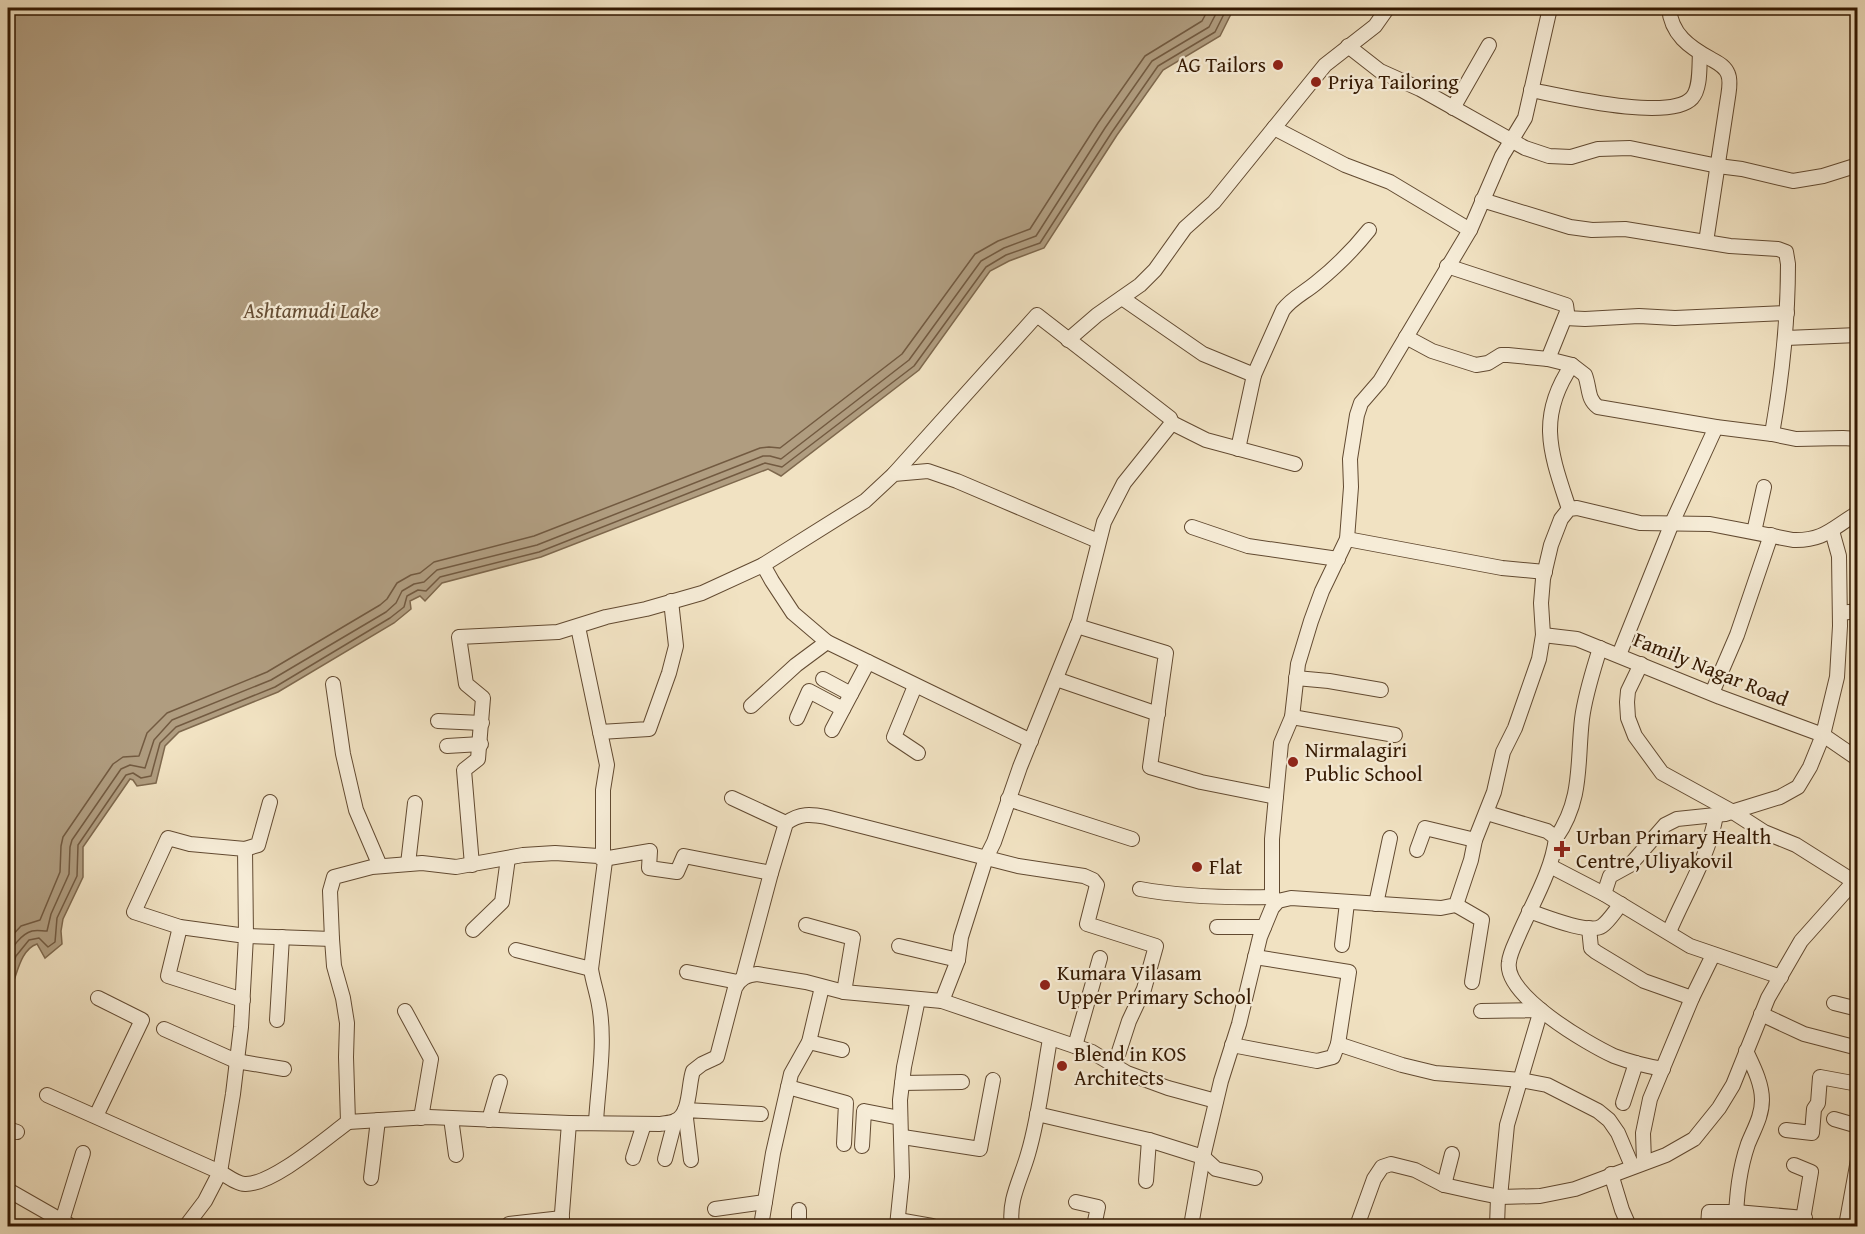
<svg xmlns="http://www.w3.org/2000/svg" width="1865" height="1234" font-family="'Gentium Book Plus',serif">
	<style>
		.water { fill: #b09d80; stroke: #7e684d; stroke-width: 1.5 }
		.lines { fill: none; stroke-linecap: round; stroke-linejoin: round }
		.shore { stroke: #725a40; stroke-width: 1.5 }
		.minor-casing { stroke: #624a31; stroke-width: 16 }
		.minor { stroke: #f6ecd7; stroke-width: 14 }
		.poi-dot { fill: #8f2418; stroke: #f6ecd7; stroke-width: 2 }
		.labels { text-anchor: middle; stroke-width: 4.5; stroke-linejoin: round; paint-order: stroke }
		.poi-label { font-size: 21px; fill: #331801; stroke: #f6ecd7; text-anchor: start }
		.street-label { font-size: 21px; fill: #331801; stroke: #f6ecd7 }
		.water-label { font-size: 22px; font-style: italic; fill: #654d34; stroke: #f6ecd7 }
	</style>
	<rect width="100%" height="100%" fill="#f1e2c2"/>
	<filter id="stains"><feTurbulence type="fractalNoise" baseFrequency=".00333" numOctaves="4"/><feColorMatrix values="0 0 0 0 .2 0 0 0 0 .09 0 0 0 0 .02 0 0 0 .5 -.17"/></filter>
	<radialGradient id="worn" r=".72"><stop offset=".6" stop-color="#630" stop-opacity="0"/><stop offset="1" stop-color="#630" stop-opacity=".3"/></radialGradient>
	<!-- water -->
	<path class="water" d="M8 8H1234L1220 36 1163 70 1117 135 1044 248 1009 261 990 271 919 370 781 476 768 469 541 557 442 583 425 601 420 596 410 601 411 609 394 623 278 692 179 732 165 746 156 783 137 786 133 780 130 779 83 847V877L63 919 61 931 62 944 45 958 37 944C22 949 18 970 13 983L8 984Z"/>
	<g class="lines">
		<!-- shore -->
		<g class="shore">
			<polyline points="8,940 21,926 40,920 60,872 61,846 63,837 113,764 123,757 139,756 147,733 167,713 267,672 380,605 387,599 397,583 411,575 420,573 434,562 534,536 760,448 769,447 780,448 902,354 975,254 998,241 1030,229 1098,123 1145,56 1202,21 1209,8"/>
			<path d="M8 958C11 948 21 934 32 931 37 930 42 931 47 931L51 914 69 874 70 847 72 840 121 769 130 765 145 768 154 740 172 720 271 680 386 612 396 603 402 591 414 584 424 582 437 570 537 545 763 456H770L781 459 909 360 981 261 1004 248 1036 236 1105 128 1152 61 1209 27 1219 8"/>
			<polyline points="8,978 16,956 29,940 39,938 48,947 55,942 57,918 77,876 78,845 126,775 133,773 141,778 151,776 160,743 176,727 275,687 390,618 404,607 407,596 418,590 426,591 440,577 539,552 765,463 782,467 914,366 986,267 1006,255 1040,243 1112,132 1158,66 1215,32 1227,8"/>
		</g>
		<!-- minor casing -->
		<g class="minor-casing">
			<g id="minor">
				<path d="M1669 8C1671 34 1689 47 1711 59 1718 63 1725 66 1728 74 1731 81 1729 90 1728 97L1706 242"/>
				<polyline points="1348,46 1380,71 1420,89 1525,148 1549,156 1571,157 1598,149 1630,148 1718,166 1742,169 1793,181 1823,176 1858,165"/>
				<path d="M1531 90C1562 96 1670 122 1692 98 1701 88 1699 66 1700 53"/>
				<polyline points="1453,108 1489,45"/>
				<polyline points="1274,128 1345,165 1390,182 1470,230"/>
				<path d="M1482 200 1570 227 1592 230 1625 229 1730 246 1778 249 1786 252 1788 264C1788 322 1782 377 1772 434"/>
				<polyline points="1447,266 1566,305 1567,312 1548,359"/>
				<polyline points="1122,298 1203,354 1254,375"/>
				<polyline points="1565,318 1585,319 1639,316 1675,318 1787,313"/>
				<path d="M1406 337 1432 351 1476 365 1488 363 1501 355H1508L1548 359 1572 365 1585 375C1590 388 1587 399 1598 407L1716 427 1772 434 1796 439 1843 438 1858 439"/>
				<polyline points="1786,338 1858,335"/>
				<polyline points="1068,340 1097,315 1140,285 1155,270 1185,228 1214,202 1325,65 1375,26 1387,9"/>
				<polyline points="1172,423 1206,440 1295,464"/>
				<path d="M1238 449 1254 375 1283 310C1292 298 1304 293 1316 283 1336 267 1353 250 1369 230"/>
				<polyline points="894,474 1037,315 1170,418 1172,423 1124,483 1104,522 1079,621 1020,767 994,842 986,858 961,937 958,960 942,1001"/>
				<path d="M1569 509C1551 454 1536 418 1572 365"/>
				<polyline points="1192,527 1248,546 1338,559"/>
				<polyline points="1754,532 1764,487"/>
				<polyline points="1347,539 1502,568 1545,572"/>
				<polyline points="763,565 772,581 793,613 827,642 1031,741"/>
				<polyline points="1840,613 1858,611"/>
				<polyline points="1077,626 1166,653 1150,767 1201,782 1276,797"/>
				<polyline points="578,627 607,765 603,790 603,859 650,851 649,868 677,872 684,856 771,873"/>
				<polyline points="1543,635 1577,639 1720,697 1823,735 1858,759"/>
				<polyline points="1619,655 1672,523 1716,427"/>
				<polyline points="1641,664 1628,691 1627,702 1628,718 1635,736 1662,773 1733,812 1764,832 1796,845 1853,881"/>
				<polyline points="1296,678 1329,681 1381,690"/>
				<polyline points="823,679 851,694"/>
				<polyline points="1056,679 1158,714"/>
				<polyline points="333,684 343,754 356,810 380,866"/>
				<polyline points="915,686 894,737 918,753"/>
				<polyline points="1712,693 1737,635 1771,535"/>
				<polyline points="751,706 796,665 827,642"/>
				<polyline points="1292,717 1395,735"/>
				<polyline points="797,718 809,691 843,709"/>
				<polyline points="438,721 482,723"/>
				<polyline points="832,730 868,662"/>
				<polyline points="600,732 649,729 669,673 676,646 671,601"/>
				<polyline points="447,746 481,744"/>
				<polyline points="732,798 786,823"/>
				<polyline points="1008,799 1132,839"/>
				<path d="M1487 813 1547 831 1556 838C1552 871 1533 902 1520 932 1516 942 1510 952 1509 962 1503 995 1588 1044 1614 1056 1630 1062 1646 1066 1663 1069"/>
				<path d="M1556 838C1583 799 1577 763 1582 719 1585 695 1593 671 1600 648"/>
				<polyline points="245,849 258,845 270,802"/>
				<polyline points="1417,850 1425,828 1475,840"/>
				<polyline points="408,864 415,803"/>
				<polyline points="472,865 464,770 478,759 483,698 466,684 459,637 558,632 606,617 646,609 702,593 763,565 865,501 894,474 928,471 957,481 1098,541"/>
				<polyline points="1550,866 1604,894 1690,946 1781,977"/>
				<path d="M1140 889C1184 897 1227 898 1272 897"/>
				<polyline points="1604,894 1610,876 1630,865 1665,825 1677,819 1725,814 1780,797 1798,787 1810,767 1823,735 1837,677 1840,626 1839,556 1832,531"/>
				<polyline points="1278,901 1272,897 1272,839 1281,743 1292,717 1298,664 1311,621 1322,591 1347,539 1351,487 1350,459 1357,415 1361,403 1380,381 1470,230 1502,156 1525,118 1550,8"/>
				<polyline points="1376,904 1390,838"/>
				<polyline points="1456,905 1482,920 1472,982"/>
				<path d="M1529 911C1544 916 1589 935 1602 926 1609 921 1615 911 1621 904"/>
				<polyline points="806,925 853,938 844,992"/>
				<polyline points="180,927 168,976 243,1000"/>
				<polyline points="1217,927 1264,927"/>
				<polyline points="1589,928 1591,948 1596,952 1644,981 1692,998"/>
				<polyline points="473,930 502,902 508,858"/>
				<path d="M1669 932C1685 894 1709 856 1716 815"/>
				<polyline points="1342,945 1347,903"/>
				<polyline points="899,946 958,960"/>
				<polyline points="516,950 591,969"/>
				<polyline points="1255,957 1349,972 1338,1044"/>
				<polyline points="687,972 738,982"/>
				<path d="M743 978 771 873 786 823C800 813 811 814 826 817L1018 866 1084 876 1093 880 1097 885 1087 924 1156 946 1144 989 1129 1021 1114 1067"/>
				<polyline points="1834,1003 1858,1009"/>
				<polyline points="405,1011 431,1059 421,1118"/>
				<polyline points="1481,1011 1541,1010 1507,1125 1500,1197"/>
				<polyline points="1761,1014 1804,1034 1858,1048"/>
				<polyline points="277,1020 282,937"/>
				<polyline points="164,1029 236,1061 284,1069"/>
				<polyline points="809,1042 842,1050"/>
				<polyline points="1232,1045 1317,1061 1333,1057 1338,1044 1402,1065 1435,1073 1521,1080 1547,1085 1598,1111 1609,1120 1618,1133 1632,1166"/>
				<polyline points="1075,1046 1100,958"/>
				<polyline points="902,1083 962,1082"/>
				<polyline points="788,1087 846,1103 844,1144"/>
				<path d="M47 1095 220 1172C227 1176 237 1184 245 1184 272 1185 325 1139 348 1122L346 1057 347 1023 343 998 334 966 332 939 330 891 334 877 372 867 422 863 456 867 523 855 555 853 598 856 605 861 591 969C593 982 597 993 599 1005 606 1043 598 1085 596 1122"/>
				<polyline points="1623,1103 1636,1063"/>
				<polyline points="1037,1114 1149,1140 1203,1157 1216,1169 1255,1178"/>
				<polyline points="96,1116 142,1020 98,998"/>
				<polyline points="451,1118 456,1155"/>
				<polyline points="1834,1119 1858,1126"/>
				<polyline points="489,1120 500,1082"/>
				<polyline points="348,1122 429,1117 569,1123"/>
				<polyline points="8,1129 17,1132"/>
				<polyline points="1786,1130 1812,1133 1814,1109 1818,1103 1820,1077 1858,1084"/>
				<polyline points="903,1137 980,1149 993,1080"/>
				<polyline points="862,1146 864,1111 900,1118"/>
				<polyline points="633,1158 644,1124"/>
				<polyline points="665,1159 675,1121"/>
				<polyline points="691,1160 685,1110 761,1114"/>
				<polyline points="1644,1162 1643,1133 1650,1099 1692,998 1713,955"/>
				<polyline points="1794,1165 1811,1172 1802,1225"/>
				<polyline points="1611,1174 1622,1210 1629,1226"/>
				<polyline points="371,1178 378,1120"/>
				<polyline points="1146,1181 1149,1140"/>
				<polyline points="1444,1185 1452,1154"/>
				<polyline points="8,1190 71,1226"/>
				<polyline points="1076,1202 1098,1207 1094,1226"/>
				<polyline points="715,1209 765,1202"/>
				<polyline points="799,1210 799,1226"/>
				<polyline points="898,1220 932,1226"/>
				<polyline points="62,1221 83,1153"/>
				<polyline points="509,1224 562,1218"/>
				<polyline points="186,1226 205,1201 220,1172 233,1094 241,1027 246,936 245,849 190,844 168,838 134,912 180,927 246,936 332,939"/>
				<path d="M561 1226 569 1123 660 1124C665 1123 671 1123 675 1121 691 1114 688 1085 693 1071L702 1064 717 1057 735 988C740 978 747 975 757 974L806 982 844 992 942 1001 1092 1052 1127 1073 1168 1088 1216 1101"/>
				<polyline points="761,1226 773,1153 791,1074 809,1042 822,987"/>
				<polyline points="897,1226 902,1177 900,1100 904,1067 918,999"/>
				<path d="M1012 1226C1008 1200 1021 1179 1028 1154 1039 1117 1043 1078 1050 1039"/>
				<path d="M1191 1226 1203 1157 1221 1081 1239 1024 1260 937 1272 908 1278 901 1291 898 1441 908 1456 905 1471 860 1475 840 1494 792 1503 752 1515 728 1539 659 1543 635 1541 603 1543 579 1551 545 1561 519 1569 509 1577 508 1640 523 1710 524 1793 540C1825 541 1833 527 1858 513"/>
				<polyline points="1357,1226 1374,1179 1382,1167 1391,1164 1415,1170 1444,1185 1480,1193 1500,1197 1540,1196 1575,1189 1666,1155 1694,1139 1719,1108 1733,1085 1768,998 1801,941 1858,877"/>
				<polyline points="1497,1226 1498,1197"/>
				<polyline points="1708,1226 1709,1212 1736,1212 1805,1218"/>
				<path d="M1736 1226C1736 1199 1739 1170 1748 1144 1754 1129 1762 1116 1762 1100 1762 1083 1753 1066 1746 1051"/>
				<polyline points="1846,1226 1858,1160"/>
			</g>
		</g>
		<!-- minor -->
		<use href="#minor" class="minor"/>
	</g>
	<!-- markers -->
	<g class="poi-dot">
		<circle cx="1278" cy="65" r="6"/>
		<circle cx="1316" cy="82" r="6"/>
		<circle cx="1293" cy="762" r="6"/>
		<path d="M1559 840h6v6h6v6h-6v6h-6v-6h-6v-6h6z"/>
		<circle cx="1197" cy="867" r="6"/>
		<circle cx="1045" cy="985" r="6"/>
		<circle cx="1062" cy="1066" r="6"/>
	</g>
	<g class="labels">
		<!-- poi labels -->
		<g class="poi-label">
			<text x="1266" y="72" text-anchor="end">AG Tailors</text>
			<text x="1328" y="89">Priya Tailoring</text>
			<text x="1305" y="757">Nirmalagiri<tspan x="1305" dy="24">Public School</tspan></text>
			<text x="1576" y="844">Urban Primary Health<tspan x="1576" dy="24">Centre, Uliyakovil</tspan></text>
			<text x="1209" y="874">Flat</text>
			<text x="1057" y="980">Kumara Vilasam<tspan x="1057" dy="24">Upper Primary School</tspan></text>
			<text x="1074" y="1061">Blend in KOS<tspan x="1074" dy="24">Architects</tspan></text>
		</g>
		<!-- street labels -->
		<g class="street-label">
			<text transform="translate(1711 669) rotate(22)" y="7">Family Nagar Road</text>
		</g>
		<!-- water labels -->
		<g class="water-label">
			<text x="311" y="318">Ashtamudi Lake</text>
		</g>
	</g>
	<!-- margin -->
	<rect width="1865" height="1234" fill="none" stroke="#f1e2c2" stroke-width="30"/>
	<rect x="9" y="9" width="1847" height="1216" fill="none" stroke="#331801" stroke-width="3"/>
	<rect x="15" y="15" width="1835" height="1204" fill="none" stroke="#331801" stroke-width="1.5"/>
	<rect width="100%" height="100%" filter="url(#stains)"/>
	<rect width="100%" height="100%" fill="url(#worn)"/>
</svg>
